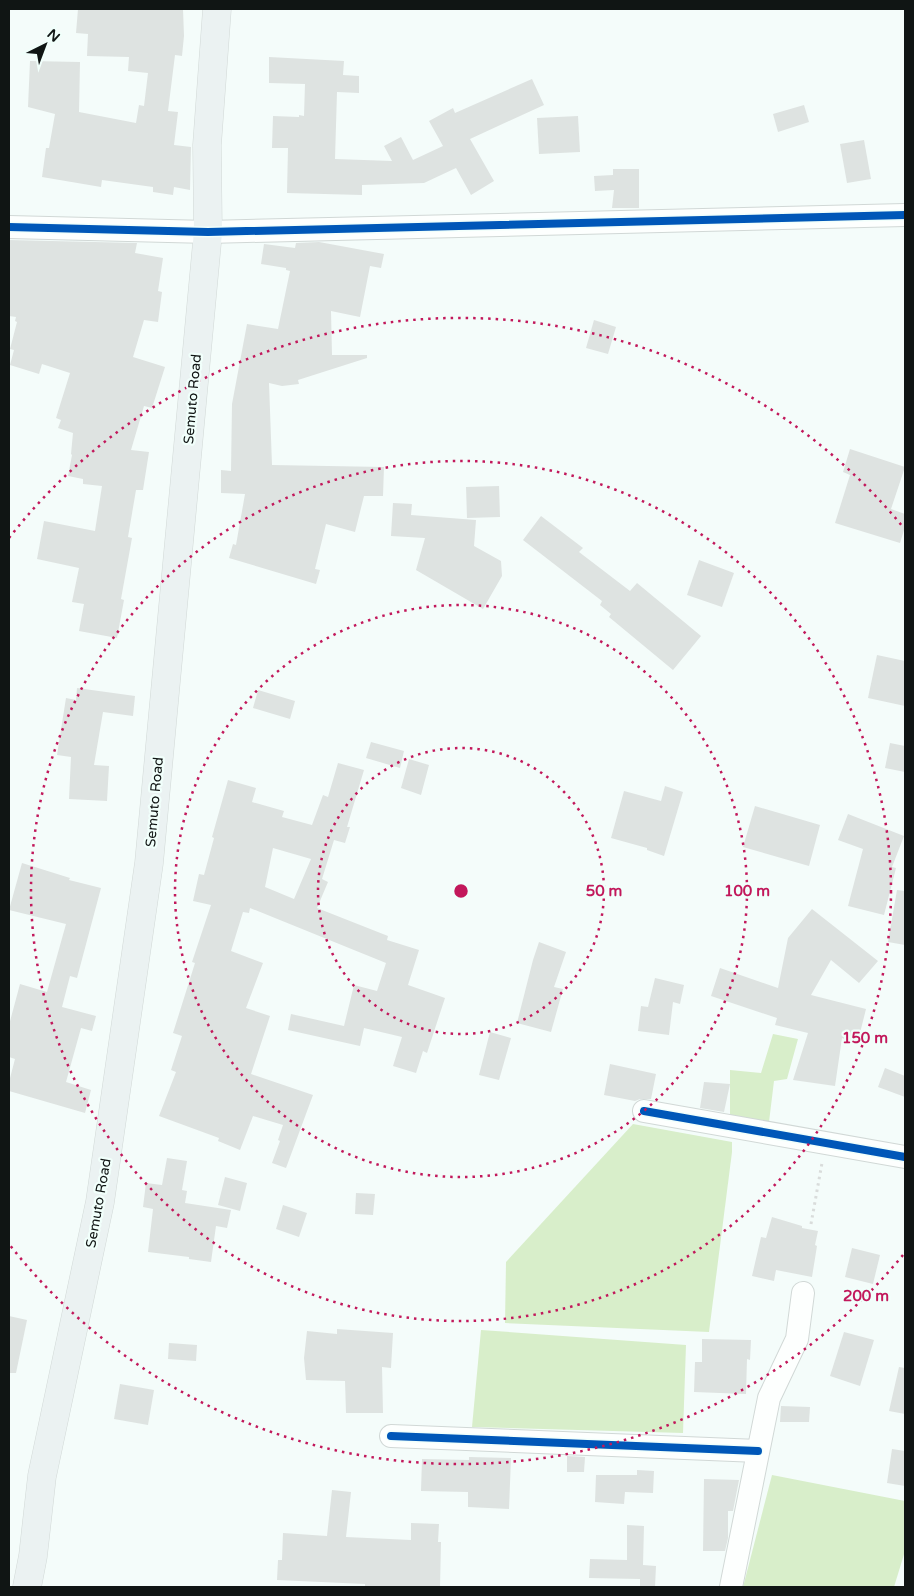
<svg xmlns="http://www.w3.org/2000/svg" width="914" height="1596" font-family="'Varela Round',sans-serif">
	<style>
		.green { fill: #d8eeca }
		.building { fill: #dee3e1; fill-rule: evenodd }
		.lines { fill: none; stroke-linecap: round; stroke-linejoin: round }
		.minor-casing { stroke: #d1d8d6; stroke-width: 24 }
		.secondary-casing { stroke: #d1d8d6; stroke-width: 29 }
		.path { stroke: #d9dcdb; stroke-width: 3; stroke-dasharray: 2.5 4; stroke-linecap: butt }
		.minor { stroke: #fdfffe; stroke-width: 22 }
		.secondary { stroke: #ebf2f2; stroke-width: 28 }
		.cycleway-casing { stroke: #f1fffb; stroke-width: 11 }
		.cycleway { stroke: #0057b8; stroke-width: 8 }
		.ring { fill: none; stroke: #c2185b; stroke-width: 2.5; stroke-dasharray: 2.5 5 }
		.labels { text-anchor: middle; stroke-width: 4.5; stroke-linejoin: round; paint-order: stroke }
		.street-label { font-size: 14px; fill: #101514; stroke: #f1fffb }
		.centre { fill: #c2185b; stroke: #f1fffb; stroke-width: 2.5 }
		.ring-label { font-size: 15px; text-anchor: middle; font-weight: bold; fill: #c2185b; stroke: #f1fffb; stroke-width: 4.5; stroke-linejoin: round; paint-order: stroke }
	</style>
	<rect width="100%" height="100%" fill="#f4fcfa"/>
	<!-- green -->
	<g class="green">
		<polygon points="773,1034 798,1039 787,1079 774,1081 769,1122 730,1118 730,1070 761,1073"/>
		<polygon points="633,1124 732,1142 732,1152 709,1332 505,1323 506,1262"/>
		<polygon points="481,1330 686,1345 683,1433 472,1427"/>
		<polygon points="772,1475 905,1501 905,1551 894,1587 743,1587"/>
	</g>
	<!-- building -->
	<g class="building">
		<polygon points="78,9 183,9 184,36 182,56 175,55 168,111 178,112 174,145 191,147 190,190 174,187 173,195 153,192 153,187 102,180 101,187 42,177 46,148 49,148 55,114 28,107 30,61 80,62 79,112 136,123 139,105 144,106 148,73 128,71 129,57 87,56 88,34 76,33"/>
		<polygon points="269,57 344,61 343,75 359,76 359,93 337,92 335,159 392,161 384,146 401,137 413,160 443,146 429,121 453,108 455,113 532,79 544,105 470,139 494,181 471,195 456,168 424,183 362,185 362,195 287,193 288,148 272,148 273,116 299,117 299,115 304,116 305,84 269,83"/>
		<polygon points="804,105 809,122 778,132 773,114"/>
		<polygon points="578,116 580,152 539,154 537,118"/>
		<polygon points="864,140 871,179 847,183 840,144"/>
		<polygon points="613,169 639,169 639,208 612,208 614,190 595,191 594,176 613,175"/>
		<polygon points="9,240 137,243 135,253 163,258 158,291 162,292 158,322 144,320 133,357 165,367 152,408 144,406 131,450 149,452 143,490 136,490 128,537 132,538 121,599 124,600 117,638 79,631 84,604 72,602 79,568 37,559 44,521 95,531 102,486 83,484 83,479 68,476 72,455 71,454 73,433 58,428 61,420 56,418 70,373 42,364 39,374 10,365 14,350 10,349 17,322 15,321 16,317 9,316"/>
		<polygon points="319,242 384,254 381,268 370,266 360,317 331,311 332,355 367,355 367,358 298,380 299,384 282,386 269,383 272,465 384,467 383,496 364,496 355,532 326,524 315,569 320,570 316,584 229,558 233,544 236,545 245,494 221,493 221,470 231,471 232,404 247,324 278,329 290,271 286,270 286,268 261,264 264,244 295,248 296,243"/>
		<polygon points="594,320 616,327 608,354 586,348"/>
		<polygon points="850,449 905,467 891,509 905,514 905,527 900,543 835,523 850,475 843,472"/>
		<polygon points="499,486 500,517 467,518 466,487"/>
		<polygon points="393,503 412,504 411,515 476,520 474,546 501,561 502,576 483,609 416,570 425,538 391,536"/>
		<polygon points="541,516 583,548 579,552 630,591 637,583 701,636 673,670 609,617 611,614 600,605 602,601 523,540"/>
		<polygon points="699,560 734,573 722,607 687,595"/>
		<polygon points="877,655 905,661 905,706 868,698"/>
		<polygon points="77,688 135,696 133,716 103,712 94,765 109,766 107,801 69,799 71,757 57,755 66,698 76,700"/>
		<polygon points="258,690 295,701 290,719 253,708"/>
		<polygon points="371,742 404,751 400,768 366,758"/>
		<polygon points="890,743 905,746 905,772 885,768"/>
		<polygon points="409,759 429,765 421,795 401,788"/>
		<path d="M338 763 364 770 347 827H350L345 843 334 840 322 879 328 882 317 908 388 936 387 940 419 950 408 985 445 998 427 1053 423 1051 416 1073 393 1066 402 1037 364 1028 360 1046 288 1030 291 1014 344 1026 354 985 377 991 386 963 250 908 249 913 243 912 231 951 263 963 246 1008 270 1016 251 1074 313 1095 286 1168 272 1163 280 1141 278 1140 283 1125 253 1116 240 1150 218 1141 219 1138 159 1116 176 1072 171 1070 182 1036 173 1033 195 963 192 962 211 905 193 901 199 874 204 875 214 838 212 837 228 780 256 788 252 802 284 811 282 817 312 825 323 795 328 797ZM273 848 311 859 294 899 265 887Z"/>
		<polygon points="665,786 683,792 664,856 647,850 647,848 611,838 624,791 661,801"/>
		<polygon points="755,806 820,825 809,866 743,847"/>
		<polygon points="848,814 904,836 892,867 896,868 884,915 848,906 863,849 838,840"/>
		<polygon points="22,863 70,878 69,880 101,888 77,978 70,976 62,1007 96,1016 92,1031 81,1028 66,1082 91,1090 85,1113 9,1091 9,1082 15,1059 9,1057 9,1025 20,984 47,992 66,924 9,910"/>
		<polygon points="897,890 905,891 905,945 888,942"/>
		<polygon points="812,909 878,961 859,983 831,960 811,995 866,1009 857,1045 842,1038 835,1086 793,1080 808,1033 775,1025 777,1018 711,996 720,968 778,988 788,938"/>
		<polygon points="539,942 566,952 554,987 563,989 551,1032 517,1023 533,960"/>
		<polygon points="655,978 684,985 680,1004 673,1002 669,1035 638,1031 641,1006 648,1007"/>
		<polygon points="490,1032 511,1038 499,1080 479,1075"/>
		<polygon points="610,1064 656,1074 651,1099 640,1099 635,1101 604,1095"/>
		<polygon points="885,1068 905,1076 905,1097 878,1087"/>
		<polygon points="704,1082 730,1084 724,1112 700,1108"/>
		<polygon points="167,1158 187,1161 182,1190 187,1191 185,1203 231,1210 227,1228 216,1226 211,1262 189,1259 189,1257 148,1252 153,1209 143,1207 146,1183 162,1185"/>
		<polygon points="225,1177 247,1183 240,1211 218,1205"/>
		<polygon points="356,1193 375,1194 373,1215 355,1214"/>
		<polygon points="283,1205 307,1213 299,1237 276,1229"/>
		<polygon points="772,1217 802,1226 802,1228 818,1231 815,1245 817,1246 812,1277 776,1270 774,1281 752,1276 761,1237 766,1238"/>
		<polygon points="852,1248 880,1255 873,1284 845,1277"/>
		<polygon points="9,1316 27,1320 16,1373 9,1373"/>
		<polygon points="337,1329 393,1333 391,1368 382,1367 383,1413 346,1413 345,1381 306,1380 304,1358 307,1331 337,1334"/>
		<polygon points="844,1332 874,1340 860,1386 830,1376"/>
		<polygon points="702,1339 751,1340 750,1360 747,1359 746,1394 694,1392 695,1362 702,1362"/>
		<polygon points="169,1343 197,1345 196,1361 168,1359"/>
		<polygon points="899,1367 905,1368 905,1414 889,1411"/>
		<polygon points="120,1384 154,1390 148,1425 114,1419"/>
		<polygon points="781,1406 810,1407 809,1422 780,1422"/>
		<polygon points="892,1449 905,1451 905,1486 887,1483"/>
		<polygon points="567,1456 585,1457 584,1472 567,1472"/>
		<polygon points="469,1457 511,1458 509,1509 468,1507 468,1492 421,1491 422,1459 469,1460"/>
		<polygon points="637,1470 654,1471 653,1493 625,1492 624,1504 595,1502 596,1475 637,1475"/>
		<polygon points="704,1479 739,1480 733,1511 728,1511 728,1538 725,1551 703,1551"/>
		<polygon points="332,1490 351,1492 346,1537 411,1540 411,1523 439,1524 438,1542 441,1542 440,1587 365,1587 365,1584 277,1580 278,1560 282,1560 283,1533 327,1536"/>
		<polygon points="627,1525 644,1526 643,1565 656,1566 655,1587 640,1587 640,1579 589,1578 590,1559 627,1560"/>
	</g>
	<g class="lines">
		<!-- minor casing -->
		<g class="minor-casing">
			<g id="minor">
				<polyline points="9,227 208,232 905,215"/>
				<polyline points="644,1111 905,1157"/>
				<polyline points="391,1436 758,1451"/>
				<polyline points="731,1587 769,1398 797,1339 803,1293"/>
			</g>
		</g>
		<!-- secondary casing -->
		<g class="secondary-casing">
			<polyline id="secondary" points="27,1587 33,1556 42,1476 100,1202 149,863 208,232 207,145 217,9"/>
		</g>
		<!-- path -->
		<polyline class="path" points="811,1224 822,1163"/>
		<!-- minor -->
		<use href="#minor" class="minor"/>
		<!-- secondary -->
		<use href="#secondary" class="secondary"/>
		<!-- cycleway casing -->
		<g class="cycleway-casing">
			<g id="cycleway">
				<polyline points="9,227 208,232 905,215"/>
				<polyline points="644,1111 905,1157"/>
				<polyline points="391,1436 758,1451"/>
			</g>
		</g>
		<!-- cycleway -->
		<use href="#cycleway" class="cycleway"/>
	</g>
	<!-- distance rings -->
	<g class="ring">
		<circle cx="461" cy="891" r="143"/>
		<circle cx="461" cy="891" r="286"/>
		<circle cx="461" cy="891" r="430"/>
		<path d="M903 1255A573 573 0 0 1 9 1244M9 538A573 573 0 0 1 903 527"/>
	</g>
	<g class="labels">
		<!-- street labels -->
		<g class="street-label">
			<text transform="translate(192 399) rotate(-85)" y="5">Semuto Road</text>
			<text transform="translate(154 802) rotate(-85)" y="5">Semuto Road</text>
			<text transform="translate(98 1203) rotate(-80)" y="5">Semuto Road</text>
		</g>
	</g>
	<circle cx="461" cy="891" r="8" class="centre"/>
	<g class="ring-label">
		<text x="604" y="896">50 m</text>
		<text x="747" y="896">100 m</text>
		<text x="865" y="1043">150 m</text>
		<text x="866" y="1301">200 m</text>
	</g>
	<!-- border -->
	<rect width="914" height="1596" fill="none" stroke="#101514" stroke-width="20"/>
	<!-- north arrow -->
	<g transform="translate(45 45) rotate(42)" stroke="#f1fffb" stroke-width="4" paint-order="stroke">
	<path d="M0-4L9 19L0 12L-9 19Z" fill="#101514"/>
	<text y="-8" font-size="14" font-weight="bold" text-anchor="middle" fill="#101514">N</text>
	</g>
</svg>
